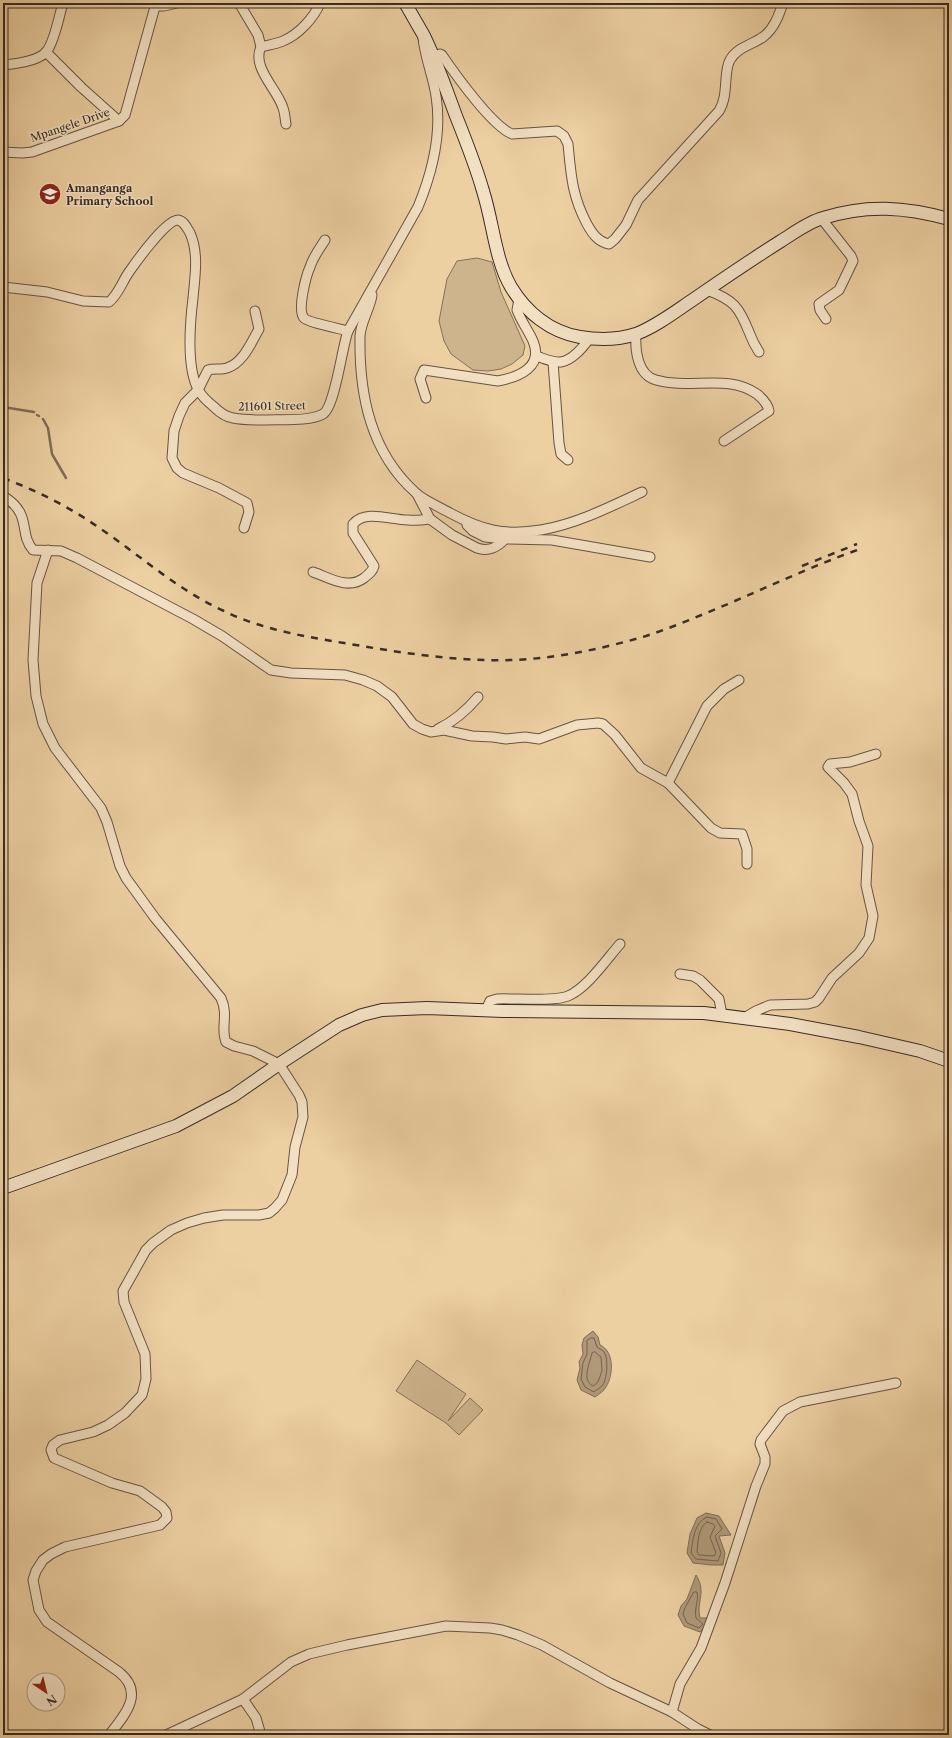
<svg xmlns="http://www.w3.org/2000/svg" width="952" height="1738" font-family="'Libre Caslon Text',serif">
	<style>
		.green { fill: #ceb48d; stroke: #847059 }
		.water { fill: #b09878; stroke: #806c57 }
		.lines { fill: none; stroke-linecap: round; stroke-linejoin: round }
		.shore { stroke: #74624e; stroke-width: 1 }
		.stream { stroke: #806c57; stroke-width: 2.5 }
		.street-casing { stroke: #665444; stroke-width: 11 }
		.secondary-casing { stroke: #392b25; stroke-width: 14 }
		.street { stroke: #f3e0c3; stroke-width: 9 }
		.secondary { stroke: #f3e0c3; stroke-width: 12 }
		.rail { stroke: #392b25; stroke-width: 2.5; stroke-dasharray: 7 7; stroke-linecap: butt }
		.labels { text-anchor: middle; stroke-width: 3; stroke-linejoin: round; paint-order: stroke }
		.street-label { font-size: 11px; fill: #392b25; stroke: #f3e0c3 }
		.poi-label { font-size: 11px; font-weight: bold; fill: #392b25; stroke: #f3e0c3; text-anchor: start }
	</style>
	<rect width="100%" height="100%" fill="#edd0a2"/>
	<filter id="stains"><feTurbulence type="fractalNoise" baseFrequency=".005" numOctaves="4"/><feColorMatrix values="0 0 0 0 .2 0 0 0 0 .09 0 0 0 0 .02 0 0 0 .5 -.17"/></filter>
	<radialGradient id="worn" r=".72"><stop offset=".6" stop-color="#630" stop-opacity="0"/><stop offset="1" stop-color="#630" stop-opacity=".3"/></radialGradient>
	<!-- green -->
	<g class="green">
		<polygon points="477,258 492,262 501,292 525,346 523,355 512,364 501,369 488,371 473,370 451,354 444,341 439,321 447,279 457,261"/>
		<polygon points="417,1360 466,1394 448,1421 470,1398 483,1410 459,1435 446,1423 396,1391"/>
	</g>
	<!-- water -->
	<g class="water">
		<path d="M593 1331 598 1337 600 1345C614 1351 614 1374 606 1387 604 1391 599 1394 595 1397L581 1390 577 1380 580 1368 579 1362 583 1354 582 1345 584 1338Z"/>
		<polygon points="706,1513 719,1516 731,1535 719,1536 725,1553 723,1565 711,1565 693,1563 687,1553 690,1534 697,1518"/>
		<path d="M696 1575C707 1593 696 1601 700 1618H707V1626L700 1632 684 1626 678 1615 681 1606 687 1599Z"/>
	</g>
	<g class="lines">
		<!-- shore -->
		<g class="shore">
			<path d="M591 1338H594L597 1347C599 1349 603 1350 604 1352 609 1358 607 1381 602 1386 600 1388 596 1390 594 1392L585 1387 581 1379 583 1363 587 1354V1341Z"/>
			<path d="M595 1352 601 1357 602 1371 598 1382 593 1386C581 1380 590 1363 592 1353Z"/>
			<path d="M707 1517 716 1519 722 1529 715 1536 721 1553 718 1561 696 1559 691 1553C693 1540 694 1522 707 1517Z"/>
			<path d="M707 1522 713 1524 715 1526 710 1537 716 1553 714 1556 699 1555 697 1552C698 1543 698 1527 707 1522Z"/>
			<path d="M694 1592H697C699 1601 694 1608 696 1618L703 1624 699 1628 687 1623 683 1614 685 1608Z"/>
		</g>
		<!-- stream -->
		<g class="stream">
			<polyline points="3,407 34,412"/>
			<polyline points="37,415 39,416"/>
			<polyline points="43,419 48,428 52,454 66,478"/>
		</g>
		<!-- street casing -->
		<g class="street-casing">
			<g id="street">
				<polyline points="239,3 258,35 261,47"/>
				<polyline points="155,6 164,6 177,3"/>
				<polyline points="46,52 81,87 119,121"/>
				<path d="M432 56 440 54 442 55C455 74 492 126 512 134L557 131 564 136 568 144C571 175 572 196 587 224 592 233 598 242 609 244L615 239 626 225 638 200 719 111C729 95 723 72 730 60 737 47 752 45 763 37 774 29 779 15 783 3"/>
				<path d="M3 65C15 64 39 61 47 51 55 40 59 16 63 3"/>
				<path d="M286 124C285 119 285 113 283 108 278 90 251 67 261 47 268 45 276 44 283 41 298 35 314 18 320 3"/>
				<polyline points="3,152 22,153 32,152 119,121 125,115 156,3"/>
				<polyline points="821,218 851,256 853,261 839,290 819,304 820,310 826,319"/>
				<path d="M325 240C320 248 313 257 310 267 306 276 297 310 304 318 307 322 341 329 348 331"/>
				<path d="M3 287 47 292 83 301 109 302C118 295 122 282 129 272 136 262 166 220 178 220 184 221 187 228 190 233 199 253 195 276 193 298 190 323 186 369 199 391 202 396 208 402 213 406 219 412 225 417 233 418 243 420 253 420 263 420 280 419 309 422 323 414 335 407 342 347 348 331L418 207C432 173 442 133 436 96 433 76 425 58 423 38"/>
				<path d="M707 290C734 300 739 307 749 332 752 340 755 346 759 352"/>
				<path d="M372 295C370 309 361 321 360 336 359 394 370 452 416 493 425 501 440 507 450 513 482 530 504 536 541 530 576 524 610 507 642 492"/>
				<path d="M636 334C635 349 637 375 656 380 690 390 727 373 757 394 763 399 768 404 769 411L724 441"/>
				<path d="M536 356C543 358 553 363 561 362 573 360 583 347 590 338"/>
				<polyline points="553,362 559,443 561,454 568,460"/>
				<path d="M426 398 420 379 424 370 498 381C519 377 544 367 533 341 528 330 521 321 517 310L519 299"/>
				<path d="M417 494 430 519 452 535 477 548C488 552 498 547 505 539"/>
				<path d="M3 496C33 514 18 533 33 550L61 551 77 558 193 619 222 636 271 670 291 673 345 675 363 680 377 686 392 697 413 724 422 729 431 732 444 730 472 736 493 737 506 739 525 737 539 739 577 725 598 723 603 724 615 735 641 768 668 783 707 706 724 689 739 680"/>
				<polyline points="467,525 473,531 485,537 505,539 552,540 650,557"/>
				<path d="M244 528 249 512 247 503 219 488 183 473 177 468 172 458 174 431 179 416 185 403 198 390 208 370C214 368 221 370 227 368 243 363 251 343 259 329L255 311"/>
				<path d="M48 550 37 583 33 660 36 696 43 724 55 748 101 808 107 822 120 866 126 878 155 918 221 998C229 1016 220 1028 226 1042L234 1046 253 1051 279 1064 299 1095 302 1102 303 1117 295 1147 292 1175 282 1200 275 1208 269 1213 259 1215H223L204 1218 187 1223 171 1230 153 1243 146 1250 123 1291 124 1302 145 1354 146 1379 142 1395 125 1413 108 1425 93 1432 60 1440 53 1445 51 1450 54 1458 112 1483 140 1491 162 1507 166 1512 167 1518 160 1525 65 1547 51 1554 43 1560 36 1571 33 1580 39 1610 47 1622 119 1672C145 1693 125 1715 109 1735"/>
				<path d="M313 572C330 578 348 590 364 578 369 574 373 571 374 566L353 533V524C366 509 390 520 408 520 415 521 423 520 430 519"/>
				<path d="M438 729C455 721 466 711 478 697"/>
				<polyline points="668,783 711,828 720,833 742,834 747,849 747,864"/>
				<polyline points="680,974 693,976 700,980 719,999 722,1015"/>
				<path d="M486 1010 490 1001 497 999C515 998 553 1002 568 996 587 988 606 960 620 944"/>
				<polyline points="744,1018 756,1011 770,1005 808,1004 815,1002 819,998 832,978 859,953 869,938 873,916 866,885 868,846 859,821 852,794 844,783 828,767 830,764 850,762 876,754"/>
				<polyline points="243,1699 256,1718 261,1735"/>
				<polyline points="672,1712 680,1684 701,1648 725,1583 756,1486 765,1464 765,1457 760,1444 761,1440 783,1411 800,1402 896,1383"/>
				<polyline points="166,1735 243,1699 291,1662 309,1654 347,1645 446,1626 490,1628 502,1630 518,1635 542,1645 610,1683 672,1712 698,1729 710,1735"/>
			</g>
		</g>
		<!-- secondary casing -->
		<g class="secondary-casing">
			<g id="secondary">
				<path d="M405 3C411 13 417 24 423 34 436 60 446 89 456 116 466 141 476 166 483 191 493 222 495 260 511 287 526 312 550 332 580 337 599 340 618 340 636 334 657 326 676 311 694 299 723 279 751 260 781 241 794 233 808 222 823 218 867 204 905 207 949 219"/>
				<polyline points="3,1188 176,1126 233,1096 279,1064 339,1025 362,1015 382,1010 427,1008 503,1011 704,1013 790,1024 859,1037 920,1051 949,1061"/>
			</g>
		</g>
		<!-- street -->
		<use href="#street" class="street"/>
		<!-- secondary -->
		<use href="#secondary" class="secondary"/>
		<!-- rail -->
		<g class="rail">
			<path d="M3 478C38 491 71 508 101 529 142 557 178 590 224 611 267 632 315 638 362 646 403 653 445 659 486 660 539 662 595 651 646 636 674 627 701 615 728 604 772 585 815 565 860 549"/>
			<polyline points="802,566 857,544"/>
		</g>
	</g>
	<!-- icons -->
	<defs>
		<g id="school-disc" transform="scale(1.15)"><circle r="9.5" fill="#8f2418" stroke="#f3e0c3"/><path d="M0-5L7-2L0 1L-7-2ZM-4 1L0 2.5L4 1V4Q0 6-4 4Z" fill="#fff"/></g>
	</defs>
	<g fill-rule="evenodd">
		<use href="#school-disc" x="50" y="194"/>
	</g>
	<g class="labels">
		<!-- street labels -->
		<g class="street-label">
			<text transform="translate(70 125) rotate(-19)" y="4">Mpangele Drive</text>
			<text transform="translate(272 406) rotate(-1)" y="4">211601 Street</text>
		</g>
		<!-- poi labels -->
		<g class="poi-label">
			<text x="66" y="192">Amanganga<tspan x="66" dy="13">Primary School</tspan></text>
		</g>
	</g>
	<!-- margin -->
	<rect width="952" height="1738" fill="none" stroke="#edd0a2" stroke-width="16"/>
	<rect x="4" y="4" width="944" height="1730" fill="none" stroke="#392b25" stroke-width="2"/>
	<rect x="8" y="8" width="936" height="1722" fill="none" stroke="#392b25"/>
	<!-- north arrow -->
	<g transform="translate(46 1692) rotate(145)"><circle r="19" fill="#f3e0c3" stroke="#a99884"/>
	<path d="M0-3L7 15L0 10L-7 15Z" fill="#8f2418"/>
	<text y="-6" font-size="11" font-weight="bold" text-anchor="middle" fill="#392b25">N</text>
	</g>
	<rect width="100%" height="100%" filter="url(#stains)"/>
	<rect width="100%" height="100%" fill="url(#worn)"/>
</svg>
